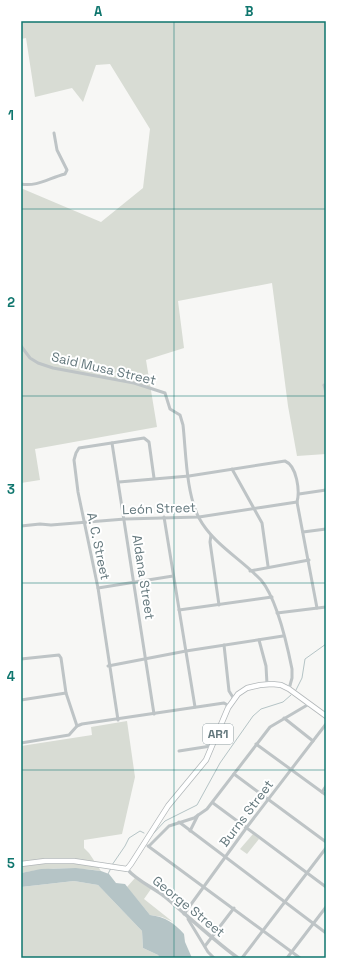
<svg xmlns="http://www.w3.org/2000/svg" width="347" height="979" font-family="'Space Grotesk',sans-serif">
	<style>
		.green { fill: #d8dcd4 }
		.water { fill: #b5c4c6 }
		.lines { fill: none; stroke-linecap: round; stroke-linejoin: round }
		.stream { stroke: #b5c4c6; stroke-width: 1 }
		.trunk-casing { stroke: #b2b7b9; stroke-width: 6 }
		.minor { stroke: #bec4c6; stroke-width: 3 }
		.tertiary { stroke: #bec4c6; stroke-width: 3.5 }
		.trunk { stroke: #fff; stroke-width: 4.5 }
		.grid { fill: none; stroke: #0f766e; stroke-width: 1; stroke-opacity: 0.55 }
		.labels { text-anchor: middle; stroke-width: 4; stroke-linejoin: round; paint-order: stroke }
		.shield { fill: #fff; stroke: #92a0a4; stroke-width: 1 }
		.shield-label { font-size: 12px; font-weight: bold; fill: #64787d }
		.street-label { font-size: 13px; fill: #64787d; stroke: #fff }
		.neatline { fill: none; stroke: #0f766e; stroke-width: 1.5 }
		.grid-label { font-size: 13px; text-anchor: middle; font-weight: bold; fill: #0f766e }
	</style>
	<rect width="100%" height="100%" fill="#f7f7f5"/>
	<!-- green -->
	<g class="green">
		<polygon points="21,21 326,21 326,454 297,456 288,406 272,283 178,301 184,348 146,360 157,427 35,449 40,480 21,483 21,189 23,189 101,222 143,188 150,129 110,64 96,65 83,102 72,88 35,97 26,38 21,39"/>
		<path d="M127 721 135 777 122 834 84 840V848L89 853 101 871C73 867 48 867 21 873V746L92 735 91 727Z"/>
		<polygon points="253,834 259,839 247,854 240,849"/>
		<polygon points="135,878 151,889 144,899 173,922 162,917 150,915 127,887"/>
		<polygon points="74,881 98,885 142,931 143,948 158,955 160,958 21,958 21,887"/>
	</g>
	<!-- water -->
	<path class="water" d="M76 868 101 871 109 874 116 883 125 884 150 915C166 917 174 923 184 934L185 942 192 958H160L158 955 143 948 142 931 98 885 74 881 21 887V873L41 869Z"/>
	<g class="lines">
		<!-- stream -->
		<g class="stream">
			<polyline points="296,690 302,678 305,659 326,644"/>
			<polyline points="152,835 165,821 197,805 220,763 253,716 261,709 283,702 291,695"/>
			<polyline points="112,865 125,846 129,838 140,831 144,833"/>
			<polyline points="108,874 111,868"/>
		</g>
		<!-- trunk casing -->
		<g class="trunk-casing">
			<polyline id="trunk" points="21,864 45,861 74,861 127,869 131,864 168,806 206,760 228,708 238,694 247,688 260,685 272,684 281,685 289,689 326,716"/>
		</g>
		<!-- minor -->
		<g class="minor">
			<path d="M21 184C37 187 49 178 65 174L67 170 57 150 54 133"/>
			<path d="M21 346 30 358 38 363 53 368 134 383 165 393 170 409 180 415 183 425C186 452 186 493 199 518 213 544 241 559 261 580 277 599 287 644 292 669V678L289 689"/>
			<polyline points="324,385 326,393"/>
			<polyline points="112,443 154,714"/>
			<polyline points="232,469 262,523 268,566"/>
			<path d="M119 482 189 476 285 461C297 466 300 491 297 502L317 608"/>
			<polyline points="299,494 326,490"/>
			<polyline points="164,517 195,707"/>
			<polyline points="21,526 40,524 51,525 125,519 199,517 297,502"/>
			<polyline points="303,532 326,529"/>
			<polyline points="211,535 210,542 219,605"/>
			<polyline points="250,571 309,560"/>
			<polyline points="98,588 173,576"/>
			<polyline points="179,610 272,597"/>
			<polyline points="277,613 326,607"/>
			<polyline points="259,640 266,666 267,684"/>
			<polyline points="224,645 229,691 234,699"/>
			<polyline points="21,659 59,655 61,658 66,693 77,726"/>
			<polyline points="108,666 186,651 283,636"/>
			<polyline points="21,700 66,693"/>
			<polyline points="284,718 313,741"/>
			<polyline points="118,720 98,588 78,492 74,460 76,453 79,448 144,438 149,442 154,478"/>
			<polyline points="21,743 69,735 77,726 82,724 224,703 229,706"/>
			<polyline points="256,744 326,795"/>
			<polyline points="179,751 211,746"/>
			<polyline points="234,774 326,842"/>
			<polyline points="322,792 326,786"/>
			<polyline points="213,803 326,887"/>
			<polyline points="179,822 326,933"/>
			<polyline points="190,831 198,815"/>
			<polyline points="148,846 300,958"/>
			<polyline points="149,846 169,826 194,818 207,809 270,727 309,704"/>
			<polyline points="184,914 247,827 326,724"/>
			<polyline points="188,919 208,952 214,958"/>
			<polyline points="205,946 234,908"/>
			<polyline points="242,958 326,848"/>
			<polyline points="287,958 326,907"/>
		</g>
		<!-- tertiary -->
		<path class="tertiary" d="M127 869C136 880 152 887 164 896 189 917 212 939 238 958"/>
		<!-- trunk -->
		<use href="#trunk" class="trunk"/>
	</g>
	<!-- grid -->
	<path class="grid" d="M174 21V958M21 209H326M21 396H326M21 583H326M21 770H326"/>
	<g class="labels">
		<!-- shield labels -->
		<rect class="shield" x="203" y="724" width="30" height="20" rx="3"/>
		<g class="shield-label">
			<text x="218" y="738">AR1</text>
		</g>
		<!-- street labels -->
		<g class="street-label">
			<text transform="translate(104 368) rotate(13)" y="5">Said Musa Street</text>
			<text transform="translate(159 508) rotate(-2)" y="5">León Street</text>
			<text transform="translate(99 546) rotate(78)" y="5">A. C. Street</text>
			<text transform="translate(144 577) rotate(81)" y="5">Aldana Street</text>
			<text transform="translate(246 813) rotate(-53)" y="5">Burns Street</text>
			<text transform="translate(189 906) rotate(39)" y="5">George Street</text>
		</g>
	</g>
	<!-- border -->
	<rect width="347" height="979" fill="none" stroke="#ffffff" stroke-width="44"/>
	<rect x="22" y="22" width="303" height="935" class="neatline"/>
	<g class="grid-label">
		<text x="98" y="16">A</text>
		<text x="249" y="16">B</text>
		<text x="11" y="120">1</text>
		<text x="11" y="307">2</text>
		<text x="11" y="494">3</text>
		<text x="11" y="681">4</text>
		<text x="11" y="868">5</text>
	</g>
</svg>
